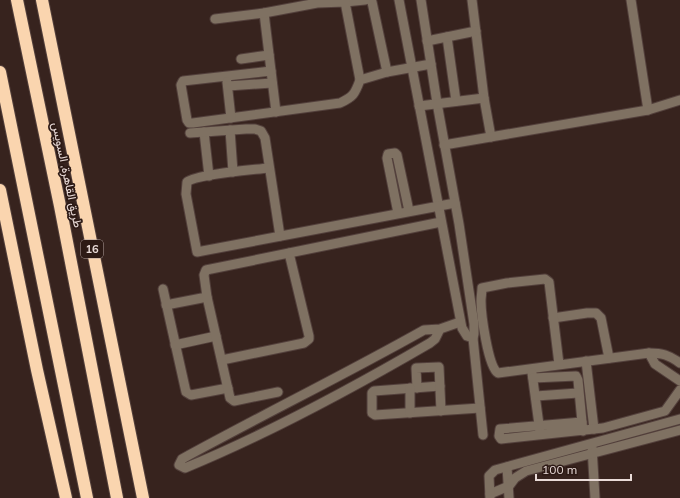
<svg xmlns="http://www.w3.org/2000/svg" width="680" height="498" font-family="Mulish,Vazirmatn,sans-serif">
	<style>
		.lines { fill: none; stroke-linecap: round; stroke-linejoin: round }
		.minor-casing { stroke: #53403c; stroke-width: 11 }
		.highway-casing { stroke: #53403c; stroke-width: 14 }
		.minor { stroke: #7f7162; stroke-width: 9 }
		.highway { stroke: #fad5af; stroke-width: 12 }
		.labels { text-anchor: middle; stroke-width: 3.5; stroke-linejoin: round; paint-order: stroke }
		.shield { fill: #2d1a15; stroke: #b1a19e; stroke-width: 1 }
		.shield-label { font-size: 11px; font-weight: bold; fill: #e9dbd8 }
		.street-label { font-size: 12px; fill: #e9dbd8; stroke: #2d1a15 }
	</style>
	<rect width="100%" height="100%" fill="#37231e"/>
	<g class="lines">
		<!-- minor casing -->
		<g class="minor-casing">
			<g id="minor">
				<polyline points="370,0 372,2 387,72"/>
				<polyline points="399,0 462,328 467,336 473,338"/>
				<polyline points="421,0 437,103 459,224 474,324 474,334 473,338 483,435"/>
				<polyline points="472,0 484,98 491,137"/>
				<polyline points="631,0 648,110"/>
				<polyline points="345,2 365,0"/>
				<polyline points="264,13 276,112"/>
				<polyline points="215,19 264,13 317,3 345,2 360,80"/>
				<polyline points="447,37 456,101"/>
				<polyline points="427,41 476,31"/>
				<polyline points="241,59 269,55"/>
				<path d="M271 71 183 81 181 85 187 120 189 123H193L340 103C353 97 355 94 360 80L387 72 431 64"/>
				<polyline points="227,82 231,118"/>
				<polyline points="228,86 272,83"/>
				<polyline points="419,106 484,98"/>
				<polyline points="230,130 233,172"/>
				<polyline points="204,132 209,176"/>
				<polyline points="190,133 246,129 255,129 261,131 265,138 280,236"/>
				<polyline points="444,145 648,110 680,100"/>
				<path d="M268 168C252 170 197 174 187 182L186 194 197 252 455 203"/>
				<polyline points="398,213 387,158 388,154 395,153 397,155 409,211"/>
				<polyline points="163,289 186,392 191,395 228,388"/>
				<polyline points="166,305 207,297"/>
				<polyline points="553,318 587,313 596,313 601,318 609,358"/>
				<path d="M440 329 435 339 430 343C351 389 270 433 185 468L179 465 182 459C262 415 344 375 424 330L440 329 460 322"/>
				<polyline points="175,345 216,336"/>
				<polyline points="649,353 655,364 680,381"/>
				<polyline points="222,360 304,343 309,339 309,336 289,253"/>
				<polyline points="586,361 594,429"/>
				<path d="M559 364 549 282 545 279 507 283 482 288C482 292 481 297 481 301 481 314 488 367 498 373L649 353C662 353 669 355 680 363"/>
				<polyline points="532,373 540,432"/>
				<polyline points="533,378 576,376 578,380 582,422"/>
				<polyline points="440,386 374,391 372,393 372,413 375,415 480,408"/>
				<polyline points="417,388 416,368 439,367 441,411"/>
				<polyline points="278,392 234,401 230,398 207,297 204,275 206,270 441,222"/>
				<polyline points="536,396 578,393"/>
				<polyline points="410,413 410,388"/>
				<polyline points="583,431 582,422 500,429 499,436 501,439 603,428 665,411 680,390"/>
				<polyline points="592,447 595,498"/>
				<polyline points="507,467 509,498"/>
				<polyline points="490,494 509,486 515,478 526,471 680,430"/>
				<polyline points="490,498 489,476 495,470 680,419"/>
			</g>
		</g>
		<!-- highway casing -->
		<g class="highway-casing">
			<g id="highway">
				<polyline points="17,0 60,206 117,498"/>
				<polyline points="42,0 143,498"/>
				<polyline points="0,72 87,498"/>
				<polyline points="0,190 37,370 66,498"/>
			</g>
		</g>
		<!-- minor -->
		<use href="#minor" class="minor"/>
		<!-- highway -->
		<use href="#highway" class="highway"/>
	</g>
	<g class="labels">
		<!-- shield labels -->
		<rect class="shield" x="81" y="240" width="22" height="18" rx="3"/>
		<g class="shield-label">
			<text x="92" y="253">16</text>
		</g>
		<!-- street labels -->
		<g class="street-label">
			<text transform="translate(67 175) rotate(78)" y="4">طريق القاهرة, السويس</text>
		</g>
	</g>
	<!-- scale -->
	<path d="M536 474v6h95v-6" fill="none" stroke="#e9dbd8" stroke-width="2"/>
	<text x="542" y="474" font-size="12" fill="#e9dbd8" stroke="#2d1a15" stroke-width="3" paint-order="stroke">100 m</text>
</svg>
